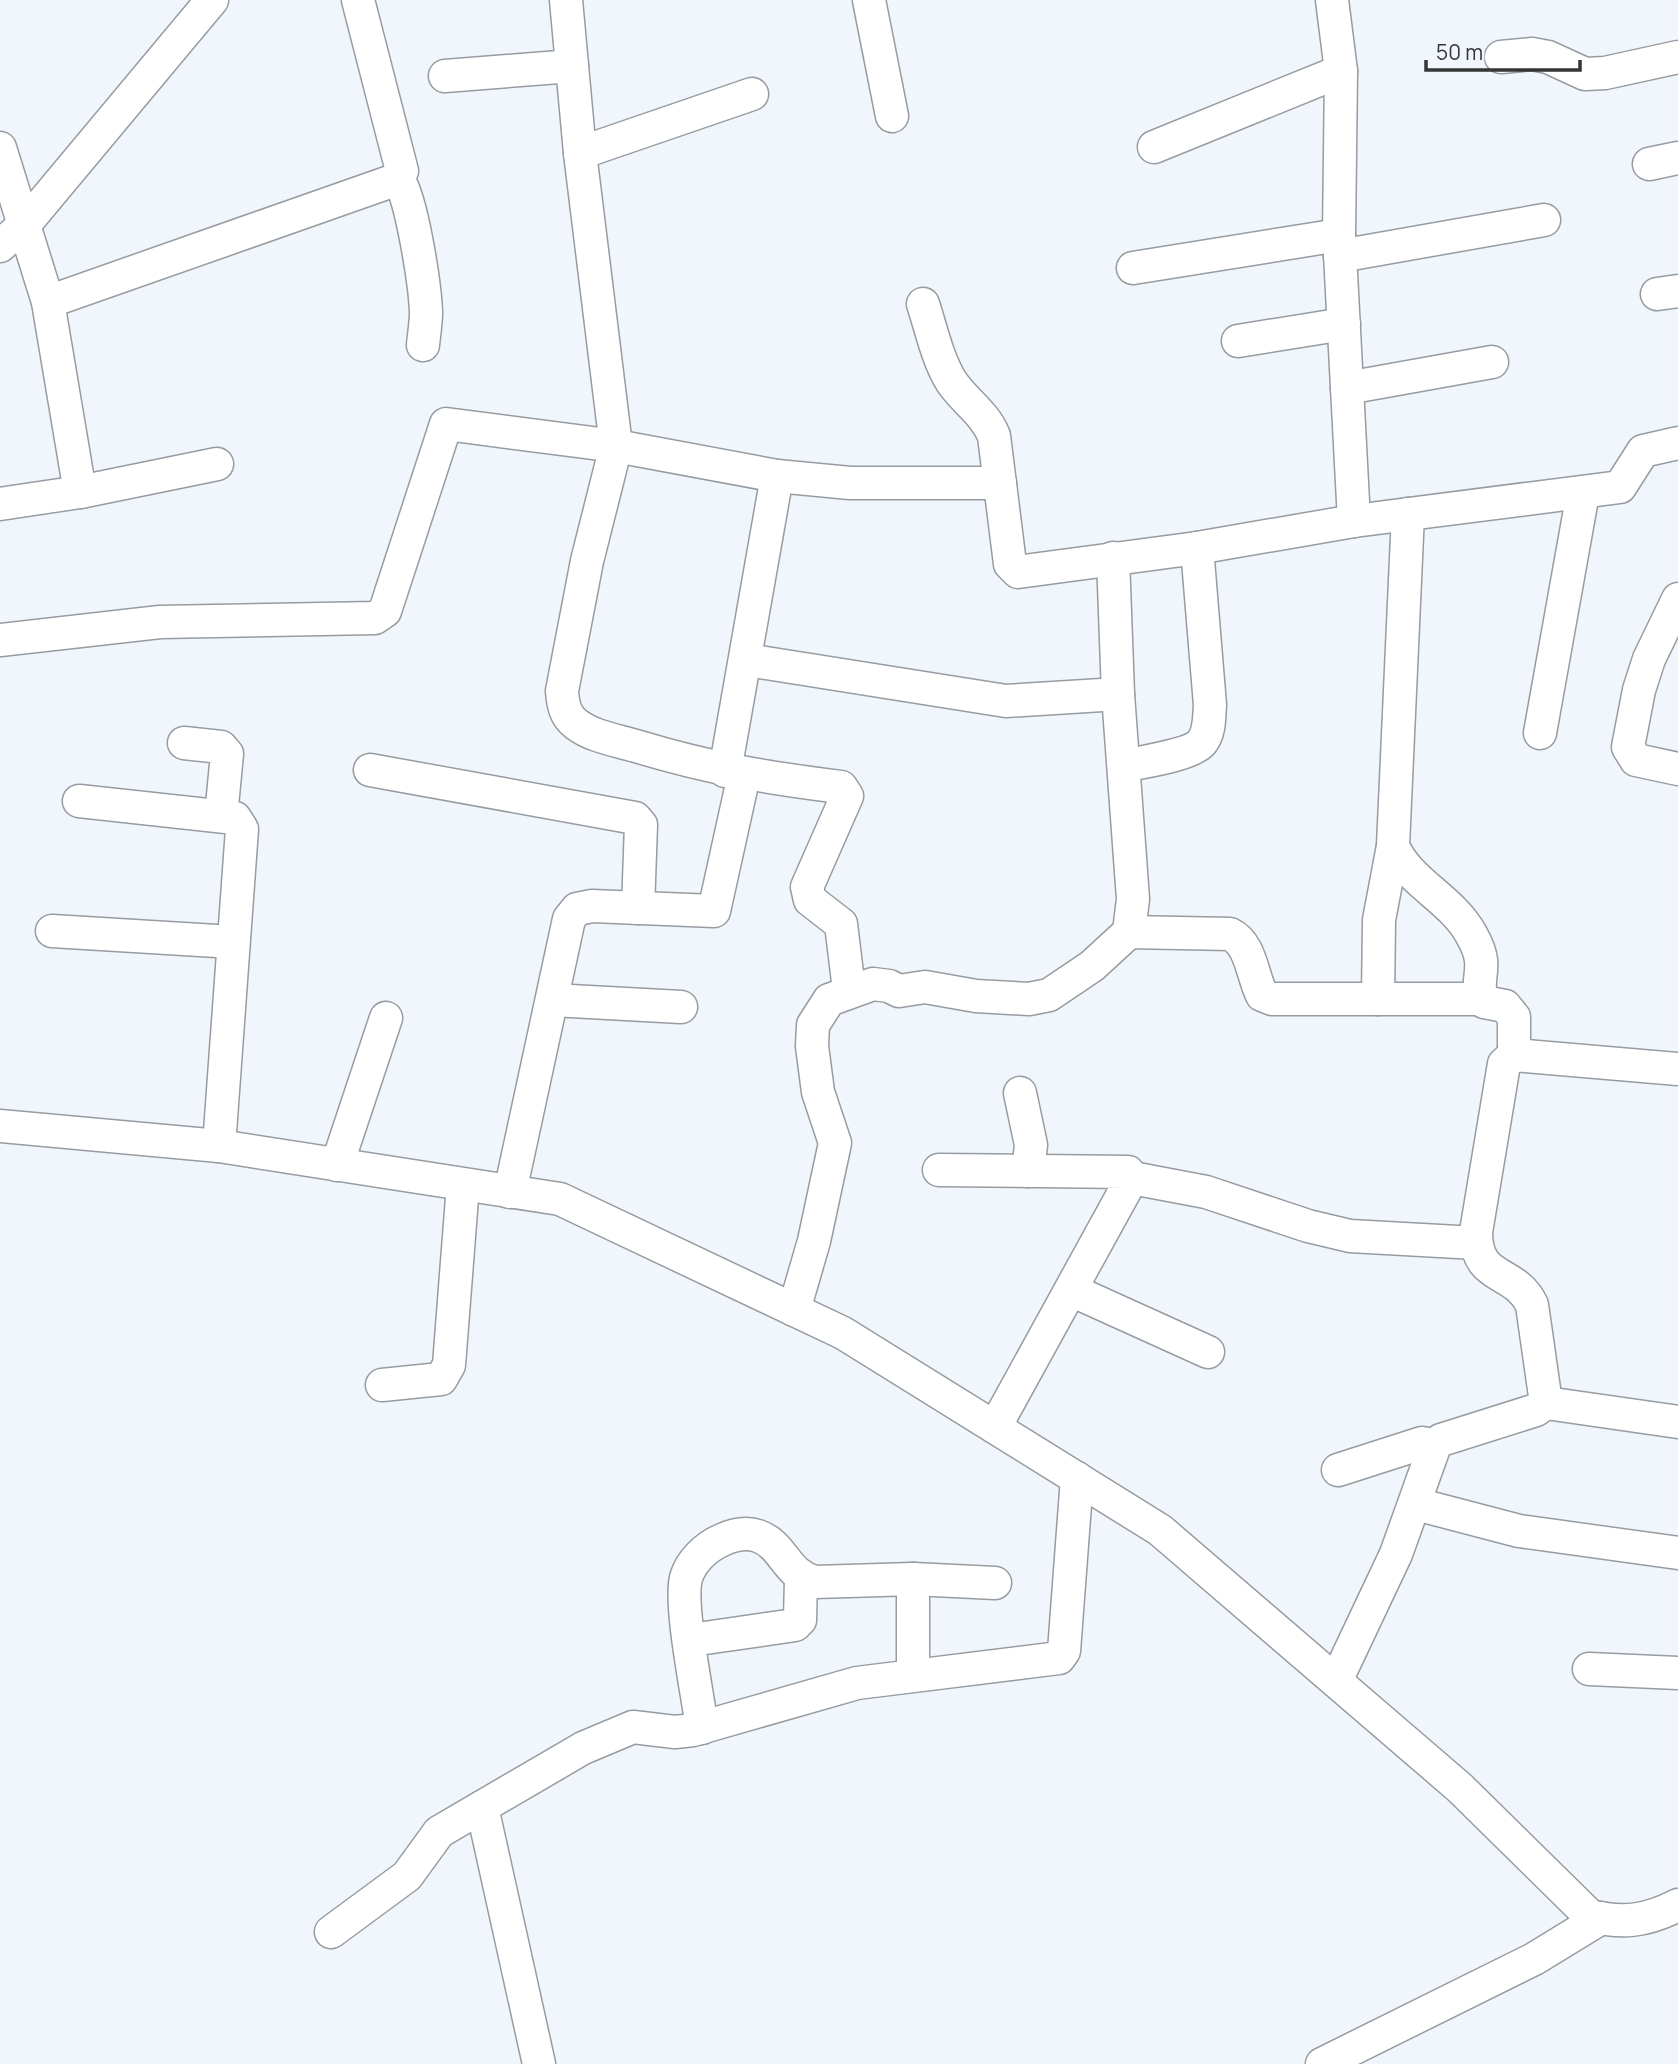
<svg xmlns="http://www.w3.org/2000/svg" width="1678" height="2064" font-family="Manrope,sans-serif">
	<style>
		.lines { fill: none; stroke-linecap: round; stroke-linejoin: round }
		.minor-casing { stroke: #969ca1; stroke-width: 35 }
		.minor { stroke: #fff; stroke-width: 32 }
	</style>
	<rect width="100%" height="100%" fill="#f0f6fb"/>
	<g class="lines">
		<!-- minor casing -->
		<g class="minor-casing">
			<g id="minor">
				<path d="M566 0 580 153 616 446 587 561 562 691C563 704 565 716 576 724 593 737 616 740 636 746 708 768 768 778 841 787L847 796 807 887 810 900 841 924 849 990"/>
				<polyline points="869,0 892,116"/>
				<polyline points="1332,0 1341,71 1339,235 1354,521"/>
				<polyline points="1501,57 1532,54 1548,57 1585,74 1605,73 1678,57"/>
				<polyline points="445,76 572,66"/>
				<polyline points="1154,147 1341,71"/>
				<polyline points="0,148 48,302 80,492"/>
				<polyline points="580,153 752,94"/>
				<polyline points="1649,164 1678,158"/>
				<path d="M398 179C412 198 425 286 426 312 426 323 424 334 423 345"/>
				<polyline points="0,246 25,224 212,0"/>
				<polyline points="1340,256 1544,220"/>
				<polyline points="1133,268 1339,235"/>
				<polyline points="1657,294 1678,291"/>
				<polyline points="48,302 398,179 402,171 358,0"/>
				<path d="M923 304C931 328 937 358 951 381 964 401 985 413 994 436L1010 564 1018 572 1197 548 1354 521 1620 487 1643 451 1678 443"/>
				<polyline points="1238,341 1344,324"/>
				<polyline points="1347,388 1492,362"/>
				<polyline points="0,504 80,492 217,464"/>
				<path d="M1408 514 1393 846C1409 883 1451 898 1471 934 1475 941 1480 952 1481 960 1483 974 1475 989 1484 1002L1505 1006 1514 1017V1055"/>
				<polyline points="1678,599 1649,659 1639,690 1628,747 1636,760 1678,769"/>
				<polyline points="0,640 160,622 375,618 385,611 446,424 616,446 777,476 850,483 1000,483"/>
				<polyline points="747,660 1006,701 1118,694"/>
				<polyline points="1540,733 1583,493"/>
				<polyline points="184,743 221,747 227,754 221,816"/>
				<path d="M1124 766C1141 762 1192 755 1202 742 1210 732 1209 717 1210 705L1197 548"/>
				<polyline points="370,770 635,818 641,825 638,908"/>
				<polyline points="725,771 777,476"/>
				<polyline points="79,801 235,818 242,829 219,1146"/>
				<polyline points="52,931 233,942"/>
				<path d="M1129 932 1230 934C1251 944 1252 975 1262 995L1272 999H1481"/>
				<polyline points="1378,999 1379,920 1393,846"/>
				<polyline points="552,1000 681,1007"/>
				<polyline points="1020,1093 1031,1145 1028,1171"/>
				<path d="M0 1126 219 1146 560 1199 843 1333 1160 1530 1460 1788 1590 1916C1623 1924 1647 1921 1678 1905"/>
				<polyline points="337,1165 386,1018"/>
				<polyline points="939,1170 1128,1172 1132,1178 995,1427"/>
				<polyline points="1132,1178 1206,1192 1308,1226 1350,1236 1476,1243"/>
				<polyline points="510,1192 569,919 577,909 592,906 714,911 744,775"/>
				<polyline points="1071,1290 1208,1352"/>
				<polyline points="794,1310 814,1241 835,1143 818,1092 812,1046 813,1025 829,1000 873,984 889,986 899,991 925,987 976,996 1029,999 1049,995 1092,966 1129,932 1133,899 1118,694 1113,558"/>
				<polyline points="382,1385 441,1379 449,1365 463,1185"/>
				<polyline points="1546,1403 1678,1422"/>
				<polyline points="1338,1470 1422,1443 1435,1445"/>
				<polyline points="1416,1504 1519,1531 1678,1553"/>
				<polyline points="691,1640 795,1625 800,1620 801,1578"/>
				<polyline points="1589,1669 1678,1673"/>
				<polyline points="913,1674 913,1579"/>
				<path d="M1336 1681 1396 1554 1435 1445 1441 1440 1536 1410 1546 1403 1532 1305C1515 1268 1476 1283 1476 1232L1504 1064 1514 1055 1678 1069"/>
				<path d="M702 1728C698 1696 679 1605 686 1578 691 1561 706 1547 722 1540 733 1535 746 1532 758 1536 784 1545 785 1574 815 1582L913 1579 995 1583"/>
				<polyline points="482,1807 539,2064"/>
				<polyline points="331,1932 407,1876 439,1832 583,1748 633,1727 675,1732 693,1730 857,1683 1059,1658 1064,1651 1077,1478"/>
				<polyline points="1322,2064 1534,1959 1601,1918"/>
			</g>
		</g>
		<!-- minor -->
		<use href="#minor" class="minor"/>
	</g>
	<!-- scale -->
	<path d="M1426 60v10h154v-10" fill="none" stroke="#333537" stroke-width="3.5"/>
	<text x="1436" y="60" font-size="21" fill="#333537" stroke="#f0f6fb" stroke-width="5" paint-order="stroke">50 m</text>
</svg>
